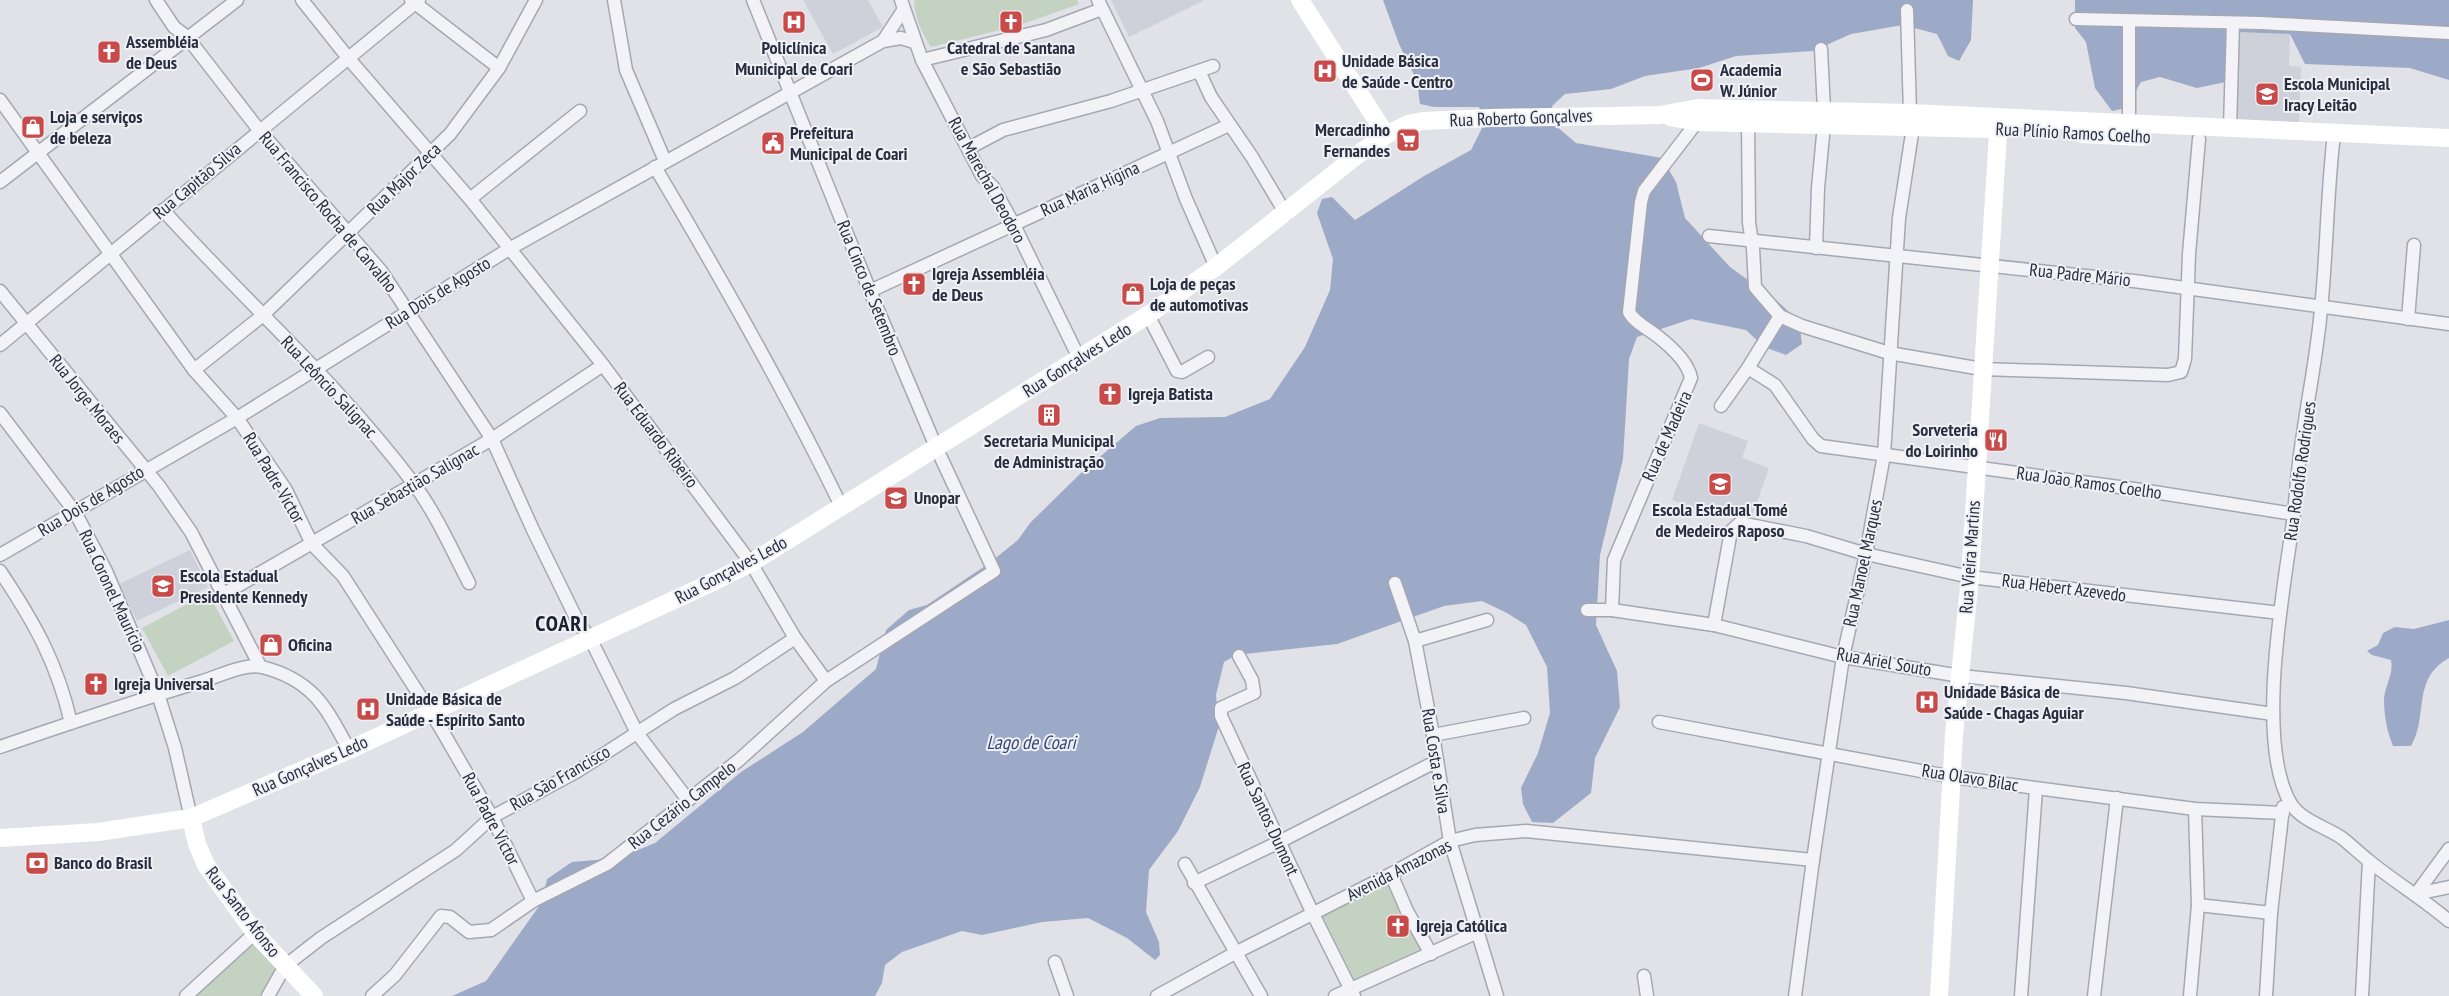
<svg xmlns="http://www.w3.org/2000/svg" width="2449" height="996" font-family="'PT Sans Narrow',sans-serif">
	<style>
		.built { fill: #ced1da }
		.green { fill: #c3d2c1 }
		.water { fill: #9caac7 }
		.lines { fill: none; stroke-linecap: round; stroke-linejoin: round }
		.street-casing { stroke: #a5a8b2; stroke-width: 15 }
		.street { stroke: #f3f3f7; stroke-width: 12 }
		.secondary { stroke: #fff; stroke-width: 18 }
		.labels { text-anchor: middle; stroke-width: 4; stroke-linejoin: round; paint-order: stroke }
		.poi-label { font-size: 18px; font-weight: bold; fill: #292e3f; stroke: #eff1f6; text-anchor: start }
		.street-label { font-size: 18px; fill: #292e3f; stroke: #eff1f6 }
		.water-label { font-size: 19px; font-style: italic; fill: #354771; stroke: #eff1f6 }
		.district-label { font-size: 22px; font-weight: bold; letter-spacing: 1px; fill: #1b1f30; stroke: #eff1f6 }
	</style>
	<rect width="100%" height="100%" fill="#e0e2e8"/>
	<!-- built -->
	<g class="built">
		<polygon points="803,0 868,0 883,27 833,54"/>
		<polygon points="1111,0 1203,0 1203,1 1129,37"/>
		<polygon points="2237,32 2290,34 2289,66 2301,67 2299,124 2233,121"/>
		<polygon points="1699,423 1748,441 1742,458 1769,468 1750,521 1723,512 1721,517 1672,500"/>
		<polygon points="190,550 208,587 137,621 119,584"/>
	</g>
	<!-- green -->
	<g class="green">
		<path d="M914 0H1077L1079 4 1017 26 931 47C921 32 915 18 914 0Z"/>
		<polygon points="208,593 234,641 168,676 142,628"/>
		<polygon points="1390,880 1426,952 1353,984 1320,914"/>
		<polygon points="251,945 257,946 275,966 274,975 262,996 193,996"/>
	</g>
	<!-- water -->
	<g class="water">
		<polygon points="1383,0 1973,0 1971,40 1959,61 1948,56 1937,34 1903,25 1851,34 1813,51 1736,56 1699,68 1645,76 1611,89 1565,94 1552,106 1555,125 1576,143 1662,158 1676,182 1685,218 1730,267 1776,300 1799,321 1802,344 1786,355 1764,347 1746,330 1691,319 1637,337 1629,359 1623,459 1600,555 1596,625 1617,671 1620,707 1595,758 1591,793 1553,823 1532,822 1523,804 1521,788 1538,753 1550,713 1547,667 1526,625 1507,613 1482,601 1444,606 1337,644 1236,655 1224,662 1216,695 1219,726 1200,787 1178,831 1149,870 1146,912 1159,942 1160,955 1155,960 1127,938 1088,918 1042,922 982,935 962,931 902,952 885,965 882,983 875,996 452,996 486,981 542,902 547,879 572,862 619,858 655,843 741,772 803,732 876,669 886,630 909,610 927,605 988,564 1018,540 1030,523 1081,473 1136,426 1160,418 1225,417 1270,399 1305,347 1330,290 1333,259 1317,213 1322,199 1332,197 1355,220 1424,176 1471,150 1485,122 1479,107 1434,107 1420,104 1417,81 1399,44"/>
		<polygon points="2075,0 2449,0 2449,80 2410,68 2305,64 2290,34 2237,32 2235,80 2197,88 2160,77 2141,82 2126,108 2112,111 2095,88 2086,42 2075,28"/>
		<path d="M2449 620V658C2411 679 2429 716 2411 746H2393C2387 732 2384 715 2384 699 2385 685 2394 674 2391 660L2372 655 2367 651 2378 645 2383 633 2395 627 2414 629Z"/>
	</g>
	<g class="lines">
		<!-- street casing -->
		<g class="street-casing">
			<g id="street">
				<polyline points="156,0 174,27 187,37 259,130 381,271 492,439 533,530 578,622 591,640 637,733 688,800"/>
				<polyline points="302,0 349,59 470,199 603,365 751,563 795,638 826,681"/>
				<polyline points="411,0 499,68"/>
				<polyline points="614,0 626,70 665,161"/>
				<polyline points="901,0 922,60 982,176 993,187 1014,225 1079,358"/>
				<polyline points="1098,0 1157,121 1186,199 1216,267"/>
				<polyline points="1907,10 1910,113"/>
				<polyline points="2076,19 2261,23 2449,33"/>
				<polyline points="883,41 904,9"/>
				<polyline points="1821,49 1824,110"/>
				<polyline points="922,60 1046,30 1102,9"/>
				<polyline points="1199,71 1211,97 1252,157 1286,214"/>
				<polyline points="0,100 194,370 237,418 286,490 312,544 343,576 440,727 492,817 533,901"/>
				<polyline points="1748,123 1749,223 1753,248 1755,287 1780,316 1802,326 1889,353 1982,369 2168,375 2181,372 2185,359 2189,254 2199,139"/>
				<polyline points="2129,124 2129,21"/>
				<polyline points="2230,128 2233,23"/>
				<path d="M2334 134C2327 192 2327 251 2321 309 2317 356 2307 402 2301 448 2297 473 2296 498 2293 522 2283 592 2255 744 2291 804 2302 821 2326 827 2342 838 2351 845 2359 853 2369 861 2395 882 2423 899 2449 921"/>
				<polyline points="969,148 1003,130 1111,101 1213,66"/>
				<path d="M655 167C721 278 785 390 841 506"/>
				<polyline points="0,182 237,0"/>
				<polyline points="470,199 580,111"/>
				<path d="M163 210C246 302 339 384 414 484 436 514 452 550 469 583"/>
				<polyline points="1709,236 2134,281 2449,324"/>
				<polyline points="1816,248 1818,188 1824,125"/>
				<polyline points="0,291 159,486 191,532 260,666"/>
				<polyline points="870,291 1229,125"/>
				<polyline points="1148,315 1177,371 1182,372 1208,357"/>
				<polyline points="1780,316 1748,368 1775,385 1813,439 1821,446 2141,490 2294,514"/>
				<polyline points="2408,319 2414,245"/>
				<polyline points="0,345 419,0"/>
				<polyline points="194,370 262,316 450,134 499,68 536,0"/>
				<polyline points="1721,406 1748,368"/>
				<polyline points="0,413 75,512 106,571 158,694 175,748 191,818"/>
				<polyline points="0,555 237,418 509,249 883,41 901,38 914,42"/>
				<path d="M0 571C34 622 57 662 71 723"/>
				<polyline points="1395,583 1415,641 1433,735 1450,841 1497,996"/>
				<polyline points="222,595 492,439 603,365"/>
				<polyline points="1587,610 1612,610 1714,625 1843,657 1961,676 2126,693 2273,714"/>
				<path d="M1612 610 1614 560 1691 378C1688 362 1669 345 1656 335 1647 328 1634 322 1629 312L1641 202 1644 191 1697 122 1698 114"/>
				<polyline points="1714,625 1731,531 1740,523 1806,536 1866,554 1970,577 2280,613"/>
				<polyline points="1415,641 1487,620"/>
				<polyline points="1239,656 1252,680 1254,693 1221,708 1221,716 1313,914 1354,996"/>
				<polyline points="1659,722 1953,777 2195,809 2283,813"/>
				<polyline points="1433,735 1524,718"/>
				<path d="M0 747C67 724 135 701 203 681 219 676 245 663 262 667 313 680 326 707 349 750"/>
				<polyline points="1185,864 1261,996"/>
				<polyline points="1391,874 1407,911 1431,954"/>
				<polyline points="1194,883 1279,842 1437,761"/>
				<polyline points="2416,894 2449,849"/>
				<polyline points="2416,894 2449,887"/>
				<polyline points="2198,905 2271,913"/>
				<polyline points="1055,962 1067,996"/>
				<polyline points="1644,976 1647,996"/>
				<polyline points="186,996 255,933"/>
				<polyline points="268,996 285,966 321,938 456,850 492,817 576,772 674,709 735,678 795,638"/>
				<polyline points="372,996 395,975 441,916 450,917 469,932 491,930 533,901 607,864 739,760 826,681 994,571 936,447 870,291 753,0"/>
				<polyline points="1157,996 1235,953 1391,874 1450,841 1475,835 1526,831 1813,860"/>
				<polyline points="1335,996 1478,932"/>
				<polyline points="1795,996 1813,860 1843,657 1866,554 1884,455 1899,218 1913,127"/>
				<polyline points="2021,996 2036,789"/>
				<polyline points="2094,996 2117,798"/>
				<polyline points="2190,996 2198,905 2195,809"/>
				<polyline points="2266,996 2271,913 2283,807"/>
				<polyline points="2362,996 2369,861"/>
			</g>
		</g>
		<!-- street -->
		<use href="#street" class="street"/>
		<!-- secondary -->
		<g class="secondary">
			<polyline points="1300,0 1386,135"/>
			<polyline points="1670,117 1697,122 1993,129"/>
			<polyline points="2082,134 2141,137"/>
			<polyline points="191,818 197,844 206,865 255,933 314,996"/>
			<polyline points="0,838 98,832 191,818 349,750 715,581 751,563 897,472 1148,315 1216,267 1360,153 1386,135 1408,124 1423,121 1490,118 1660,115 1698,108 1910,113 2449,138"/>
			<polyline points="1939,996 1954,735 1970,577 1999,118"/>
		</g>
	</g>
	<!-- icons -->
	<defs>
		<g id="hospital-square" transform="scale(1.25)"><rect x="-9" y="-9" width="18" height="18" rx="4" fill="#c84b4a" stroke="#eff1f6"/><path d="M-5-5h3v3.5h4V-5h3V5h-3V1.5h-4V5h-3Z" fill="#fff"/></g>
		<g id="church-square" transform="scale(1.25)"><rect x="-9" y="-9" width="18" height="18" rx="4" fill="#c84b4a" stroke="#eff1f6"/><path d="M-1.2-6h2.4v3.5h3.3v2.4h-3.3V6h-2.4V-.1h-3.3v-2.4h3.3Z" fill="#fff"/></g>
		<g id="stadium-square" transform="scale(1.25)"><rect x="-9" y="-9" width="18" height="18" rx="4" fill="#c84b4a" stroke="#eff1f6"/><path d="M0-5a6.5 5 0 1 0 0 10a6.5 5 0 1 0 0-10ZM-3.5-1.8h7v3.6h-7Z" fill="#fff"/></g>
		<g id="school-square" transform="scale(1.25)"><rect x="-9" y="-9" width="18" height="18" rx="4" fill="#c84b4a" stroke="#eff1f6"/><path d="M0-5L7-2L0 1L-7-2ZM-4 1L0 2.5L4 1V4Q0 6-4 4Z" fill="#fff"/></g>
		<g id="shop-square" transform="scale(1.25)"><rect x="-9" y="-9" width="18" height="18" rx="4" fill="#c84b4a" stroke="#eff1f6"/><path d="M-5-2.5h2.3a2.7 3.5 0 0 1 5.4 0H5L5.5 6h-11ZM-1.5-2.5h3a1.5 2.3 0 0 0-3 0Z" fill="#fff"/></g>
		<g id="supermarket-square" transform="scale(1.25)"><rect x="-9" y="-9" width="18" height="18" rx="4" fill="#c84b4a" stroke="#eff1f6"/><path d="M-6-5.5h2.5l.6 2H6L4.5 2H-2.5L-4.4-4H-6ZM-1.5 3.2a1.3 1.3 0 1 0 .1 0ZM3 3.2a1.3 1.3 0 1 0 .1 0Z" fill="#fff"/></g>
		<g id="civic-square" transform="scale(1.25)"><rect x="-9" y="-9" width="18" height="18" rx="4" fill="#c84b4a" stroke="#eff1f6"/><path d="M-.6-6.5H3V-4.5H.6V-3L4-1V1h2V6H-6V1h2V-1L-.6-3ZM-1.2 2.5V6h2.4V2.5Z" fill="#fff"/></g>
		<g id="building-square" transform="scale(1.25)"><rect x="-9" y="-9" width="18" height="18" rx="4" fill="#c84b4a" stroke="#eff1f6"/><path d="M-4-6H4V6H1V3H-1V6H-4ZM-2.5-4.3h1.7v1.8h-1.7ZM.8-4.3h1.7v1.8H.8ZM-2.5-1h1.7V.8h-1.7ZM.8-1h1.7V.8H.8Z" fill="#fff"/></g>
		<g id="restaurant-square" transform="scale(1.25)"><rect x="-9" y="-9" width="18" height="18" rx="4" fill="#c84b4a" stroke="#eff1f6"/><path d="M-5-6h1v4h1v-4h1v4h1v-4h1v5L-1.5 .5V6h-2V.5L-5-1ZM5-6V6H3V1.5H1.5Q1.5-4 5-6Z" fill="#fff"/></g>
		<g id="university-square" transform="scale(1.25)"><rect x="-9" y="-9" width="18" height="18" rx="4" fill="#c84b4a" stroke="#eff1f6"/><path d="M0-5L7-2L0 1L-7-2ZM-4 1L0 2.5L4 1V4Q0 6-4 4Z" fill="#fff"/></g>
		<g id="bank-square" transform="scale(1.25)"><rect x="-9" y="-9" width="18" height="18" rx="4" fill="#c84b4a" stroke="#eff1f6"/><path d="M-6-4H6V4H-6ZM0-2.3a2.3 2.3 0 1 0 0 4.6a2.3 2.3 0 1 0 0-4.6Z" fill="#fff"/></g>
	</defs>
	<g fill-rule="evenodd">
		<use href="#hospital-square" x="794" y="22"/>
		<use href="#church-square" x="1011" y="22"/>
		<use href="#church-square" x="109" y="52"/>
		<use href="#hospital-square" x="1325" y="71"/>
		<use href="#stadium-square" x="1702" y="80"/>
		<use href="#school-square" x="2267" y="94"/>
		<use href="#shop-square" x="33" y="127"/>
		<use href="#supermarket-square" x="1408" y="140"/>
		<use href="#civic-square" x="773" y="143"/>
		<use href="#church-square" x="914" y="284"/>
		<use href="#shop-square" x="1133" y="294"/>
		<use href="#church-square" x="1110" y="394"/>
		<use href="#building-square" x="1049" y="415"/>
		<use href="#restaurant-square" x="1996" y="440"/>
		<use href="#school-square" x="1720" y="484"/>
		<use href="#university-square" x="896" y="498"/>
		<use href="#school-square" x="163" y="586"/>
		<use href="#shop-square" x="271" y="645"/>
		<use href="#church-square" x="96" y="684"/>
		<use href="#hospital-square" x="1927" y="702"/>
		<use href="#hospital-square" x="368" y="709"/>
		<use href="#bank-square" x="37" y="863"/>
		<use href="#church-square" x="1398" y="926"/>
	</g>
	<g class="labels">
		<!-- poi labels -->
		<g class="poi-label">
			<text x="126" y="48">Assembléia<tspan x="126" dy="21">de Deus</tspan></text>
			<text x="794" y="54" text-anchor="middle">Policlínica<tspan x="794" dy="21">Municipal de Coari</tspan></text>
			<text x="1011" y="54" text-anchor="middle">Catedral de Santana<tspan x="1011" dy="21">e São Sebastião</tspan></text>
			<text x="1342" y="67">Unidade Básica<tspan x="1342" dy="21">de Saúde - Centro</tspan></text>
			<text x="1720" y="76">Academia<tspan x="1720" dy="21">W. Júnior</tspan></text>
			<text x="2284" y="90">Escola Municipal<tspan x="2284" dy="21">Iracy Leitão</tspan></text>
			<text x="50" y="123">Loja e serviços<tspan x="50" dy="21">de beleza</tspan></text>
			<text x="1390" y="136" text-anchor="end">Mercadinho<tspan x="1390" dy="21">Fernandes</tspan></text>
			<text x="790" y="139">Prefeitura<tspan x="790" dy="21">Municipal de Coari</tspan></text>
			<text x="932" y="280">Igreja Assembléia<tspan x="932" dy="21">de Deus</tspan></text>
			<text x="1150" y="290">Loja de peças<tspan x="1150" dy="21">de automotivas</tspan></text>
			<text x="1128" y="400">Igreja Batista</text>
			<text x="1978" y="436" text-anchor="end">Sorveteria<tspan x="1978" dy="21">do Loirinho</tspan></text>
			<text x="1049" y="447" text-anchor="middle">Secretaria Municipal<tspan x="1049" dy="21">de Administração</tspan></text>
			<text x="914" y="504">Unopar</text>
			<text x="1720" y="516" text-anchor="middle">Escola Estadual Tomé<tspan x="1720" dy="21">de Medeiros Raposo</tspan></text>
			<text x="180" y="582">Escola Estadual<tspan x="180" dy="21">Presidente Kennedy</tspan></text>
			<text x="288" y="651">Oficina</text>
			<text x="114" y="690">Igreja Universal</text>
			<text x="1944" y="698">Unidade Básica de<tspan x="1944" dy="21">Saúde - Chagas Aguiar</tspan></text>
			<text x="386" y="705">Unidade Básica de<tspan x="386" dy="21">Saúde - Espírito Santo</tspan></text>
			<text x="54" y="869">Banco do Brasil</text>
			<text x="1416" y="932">Igreja Católica</text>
		</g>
		<!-- street labels -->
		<g class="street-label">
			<text transform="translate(1521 118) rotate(-2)" y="6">Rua Roberto Gonçalves</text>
			<text transform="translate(2073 133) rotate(3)" y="6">Rua Plínio Ramos Coelho</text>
			<text transform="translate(404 179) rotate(-44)" y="6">Rua Major Zeca</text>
			<text transform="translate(987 180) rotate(61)" y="6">Rua Marechal Deodoro</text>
			<text transform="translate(197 181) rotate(-40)" y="6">Rua Capitão Silva</text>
			<text transform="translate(1090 189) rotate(-25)" y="6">Rua Maria Higina</text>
			<text transform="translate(328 212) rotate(50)" y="6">Rua Francisco Rocha de Carvalho</text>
			<text transform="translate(2080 275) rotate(6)" y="6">Rua Padre Mário</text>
			<text transform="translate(869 288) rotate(68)" y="6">Rua Cinco de Setembro</text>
			<text transform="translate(438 293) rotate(-32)" y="6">Rua Dois de Agosto</text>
			<text transform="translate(1077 360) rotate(-32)" y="6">Rua Gonçalves Ledo</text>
			<text transform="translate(329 387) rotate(47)" y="6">Rua Leôncio Salignac</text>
			<text transform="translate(87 399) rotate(51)" y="6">Rua Jorge Moraes</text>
			<text transform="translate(656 435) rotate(53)" y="6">Rua Eduardo Ribeiro</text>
			<text transform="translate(1667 436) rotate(-66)" y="6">Rua de Madeira</text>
			<text transform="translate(2300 471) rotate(-82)" y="6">Rua Rodolfo Rodrigues</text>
			<text transform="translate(274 478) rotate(59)" y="6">Rua Padre Victor</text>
			<text transform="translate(2089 483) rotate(8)" y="6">Rua João Ramos Coelho</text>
			<text transform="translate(415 484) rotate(-30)" y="6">Rua Sebastião Salignac</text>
			<text transform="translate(91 501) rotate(-31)" y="6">Rua Dois de Agosto</text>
			<text transform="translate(1970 557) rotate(-86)" y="6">Rua Vieira Martins</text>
			<text transform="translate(1863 563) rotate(-78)" y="6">Rua Manoel Marques</text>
			<text transform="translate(731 570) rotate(-28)" y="6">Rua Gonçalves Ledo</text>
			<text transform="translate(2064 588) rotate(7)" y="6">Rua Hebert Azevedo</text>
			<text transform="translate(112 591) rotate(65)" y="6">Rua Coronel Maurício</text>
			<text transform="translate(1884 662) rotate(10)" y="6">Rua Ariel Souto</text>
			<text transform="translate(1436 761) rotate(81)" y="6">Rua Costa e Silva</text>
			<text transform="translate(310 766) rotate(-24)" y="6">Rua Gonçalves Ledo</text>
			<text transform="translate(560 778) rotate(-30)" y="6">Rua São Francisco</text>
			<text transform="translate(1970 778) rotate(9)" y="6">Rua Olavo Bilac</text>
			<text transform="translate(682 805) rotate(-38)" y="6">Rua Cezário Campelo</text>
			<text transform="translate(491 819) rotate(62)" y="6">Rua Padre Victor</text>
			<text transform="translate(1268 819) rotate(65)" y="6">Rua Santos Dumont</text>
			<text transform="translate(1399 870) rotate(-27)" y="6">Avenida Amazonas</text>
			<text transform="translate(243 912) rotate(52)" y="6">Rua Santo Afonso</text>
		</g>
		<!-- water labels -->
		<g class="water-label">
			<text x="1031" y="749">Lago de Coari</text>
		</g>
		<!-- district labels -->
		<g class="district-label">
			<text x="562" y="631">COARI</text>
		</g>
	</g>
</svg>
